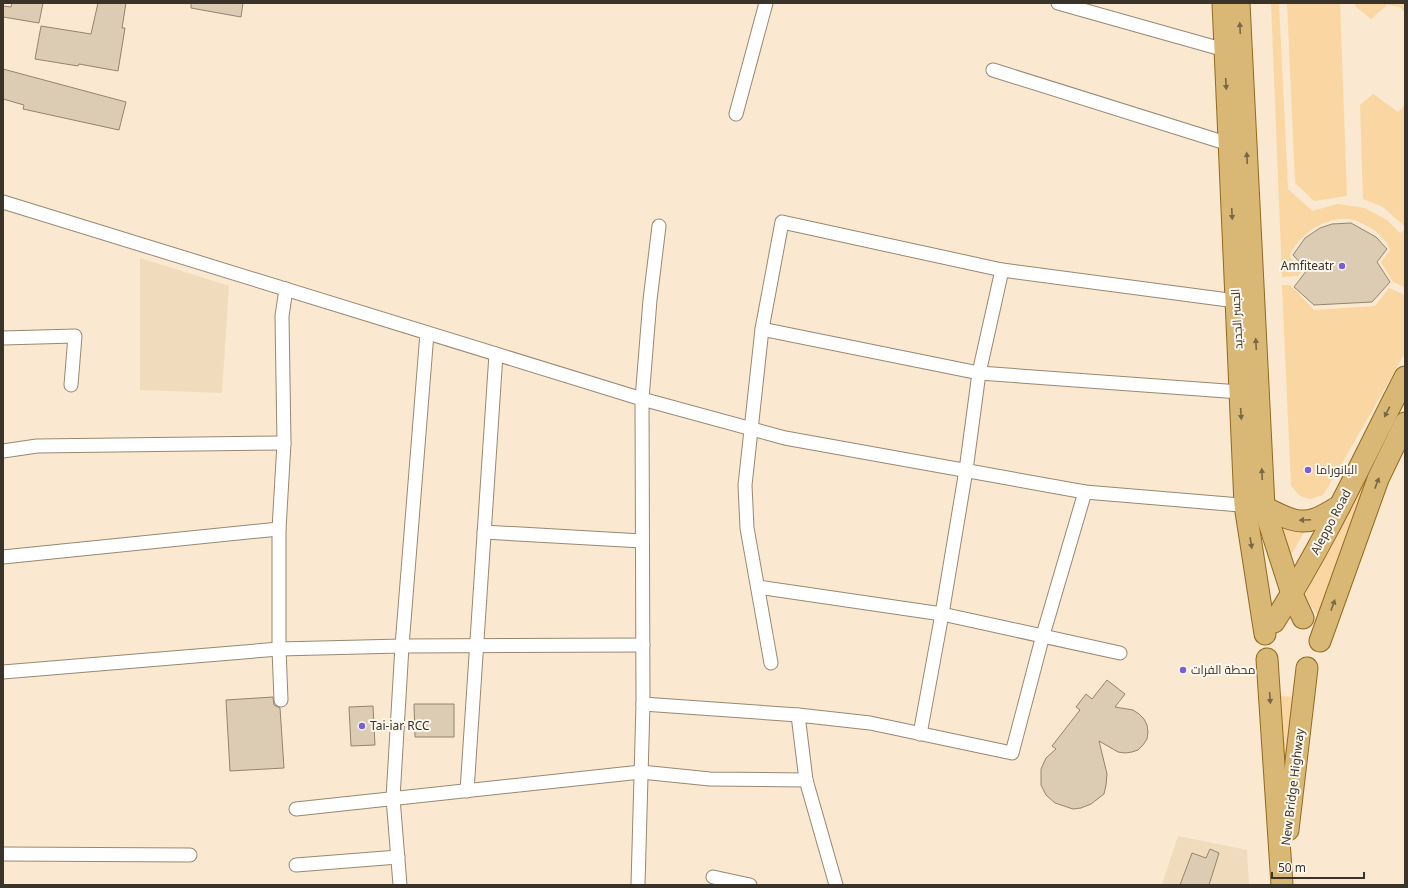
<svg xmlns="http://www.w3.org/2000/svg" width="1408" height="888" font-family="'Noto Sans',Cairo,sans-serif">
	<style>
		.built { fill: #f0dbbc }
		.green { fill: #f9d6a2 }
		.building { fill: #ddccb4; stroke: #94846e }
		.lines { fill: none; stroke-linecap: round; stroke-linejoin: round }
		.street-casing { stroke: #988872; stroke-width: 15 }
		.primary-casing { stroke: #916a1e; stroke-width: 23 }
		.street { stroke: #fff; stroke-width: 13 }
		.primary { stroke: #d9b774; stroke-width: 21 }
		.oneway { fill: #796847 }
		.poi-dot { fill: #7560da; stroke: #fef7ee; stroke-width: 1.5 }
		.labels { text-anchor: middle; stroke-width: 4; stroke-linejoin: round; paint-order: stroke }
		.poi-label { font-size: 12px; fill: #393329; stroke: #fef7ee; text-anchor: start }
		.street-label { font-size: 12px; fill: #393329; stroke: #fef7ee }
	</style>
	<rect width="100%" height="100%" fill="#fae9d0"/>
	<!-- built -->
	<g class="built">
		<polygon points="140,258 229,286 222,393 140,390"/>
		<polygon points="1178,836 1247,850 1249,885 1162,885"/>
	</g>
	<!-- green -->
	<g class="green">
		<path d="M1271 3H1279L1288 189 1312 211 1337 204 1365 208 1387 220 1400 233 1405 230V287L1393 282 1381 262 1390 250C1386 238 1376 230 1365 225 1361 223 1357 221 1354 220 1335 215 1313 226 1301 239 1296 244 1291 251 1290 257L1302 271 1298 276 1282 277Z"/>
		<polygon points="1287,3 1340,3 1347,196 1314,201 1295,183"/>
		<polygon points="1355,3 1405,3 1405,13 1400,7 1387,5 1371,19 1355,6"/>
		<polygon points="1373,94 1398,112 1405,105 1404,226 1383,207 1363,199 1360,105"/>
		<polygon points="1282,285 1290,285 1314,310 1375,306 1389,288 1405,295 1405,353 1341,465 1323,495 1310,499 1300,496 1291,486"/>
		<polygon points="1405,392 1405,401 1387,440 1319,618 1300,588"/>
		<polygon points="1281,524 1306,529 1290,557"/>
		<polygon points="1276,696 1297,697 1283,830"/>
	</g>
	<!-- building -->
	<g class="building">
		<polygon points="12,3 43,3 39,23 3,17 3,6 11,7"/>
		<polygon points="98,3 126,3 122,28 125,28 118,71 79,64 78,66 35,59 41,26 91,34"/>
		<polygon points="191,3 243,3 241,17 191,8"/>
		<polygon points="3,69 126,102 119,130 23,109 24,105 3,99"/>
		<polygon points="1351,223 1376,237 1387,249 1377,262 1390,282 1372,302 1314,305 1294,287 1307,270 1293,255 1305,238 1320,228 1332,224"/>
		<polygon points="1107,680 1125,694 1115,707 1133,710 1139,714 1144,719 1147,725 1148,732 1147,739 1143,745 1138,750 1132,752 1125,753 1118,752 1099,741 1107,774 1106,785 1104,794 1091,804 1081,808 1073,809 1055,803 1046,795 1041,785 1041,769 1046,758 1056,749 1052,746 1080,710 1076,707 1086,694 1092,699"/>
		<polygon points="273,697 274,705 280,708 284,768 230,771 226,700"/>
		<polygon points="414,704 454,704 454,737 415,737"/>
		<polygon points="373,706 375,745 351,746 349,707"/>
		<polygon points="1210,849 1219,853 1209,885 1180,885 1192,853 1206,858"/>
	</g>
	<g class="lines">
		<!-- street casing -->
		<g class="street-casing">
			<g id="street">
				<polyline points="1058,3 1225,50"/>
				<polyline points="993,70 1229,144"/>
				<polyline points="736,114 766,3"/>
				<polyline points="3,202 642,399 785,438 1085,492 1252,506"/>
				<polyline points="762,329 979,373 1240,392"/>
				<polyline points="3,338 75,336 71,385"/>
				<polyline points="3,451 37,446 284,443"/>
				<polyline points="484,532 642,541"/>
				<polyline points="3,557 279,529"/>
				<polyline points="758,587 942,614 1120,653"/>
				<polyline points="771,663 747,528 745,485 762,329 782,222 1002,270 1236,301"/>
				<polyline points="3,672 279,649 402,646 643,645"/>
				<polyline points="281,700 279,649 279,529 284,443 282,316 286,289"/>
				<polyline points="643,704 798,715 870,723 1012,753 1043,635 1085,492"/>
				<polyline points="798,715 806,780 836,885"/>
				<polyline points="920,734 942,614 966,470 979,373 1002,270"/>
				<polyline points="467,791 496,354"/>
				<polyline points="296,809 641,772 710,779 806,780"/>
				<polyline points="3,854 190,855"/>
				<polyline points="296,865 398,857"/>
				<polyline points="713,877 750,885"/>
				<polyline points="400,885 393,798 402,646 427,333"/>
				<polyline points="638,885 643,704 642,399 650,300 659,226"/>
			</g>
		</g>
		<!-- primary casing -->
		<g class="primary-casing">
			<g id="primary">
				<polyline points="1223,3 1245,505 1265,634"/>
				<polyline points="1239,3 1264,507 1292,594 1303,618"/>
				<path d="M1264 507C1279 514 1297 526 1315 519 1324 516 1332 510 1340 506"/>
				<path d="M1274 622C1324 544 1363 459 1405 377"/>
				<polyline points="1320,641 1378,479 1405,423"/>
				<polyline points="1267,659 1282,885"/>
				<polyline points="1288,830 1307,668"/>
			</g>
		</g>
		<!-- street -->
		<use href="#street" class="street"/>
		<!-- primary -->
		<use href="#primary" class="primary"/>
	</g>
	<!-- one-way arrows -->
	<defs><path id="oneway-solid" d="M-6-.8H1V-3.2L6.5 0L1 3.2V.8H-6Z"/></defs>
	<g class="oneway">
		<use href="#oneway-solid" transform="translate(1240 28) rotate(-93)"/>
		<use href="#oneway-solid" transform="translate(1226 84) rotate(87)"/>
		<use href="#oneway-solid" transform="translate(1247 158) rotate(-93)"/>
		<use href="#oneway-solid" transform="translate(1232 214) rotate(87)"/>
		<use href="#oneway-solid" transform="translate(1256 344) rotate(-93)"/>
		<use href="#oneway-solid" transform="translate(1387 412) rotate(117)"/>
		<use href="#oneway-solid" transform="translate(1241 414) rotate(87)"/>
		<use href="#oneway-solid" transform="translate(1262 474) rotate(-93)"/>
		<use href="#oneway-solid" transform="translate(1377 483) rotate(-69)"/>
		<use href="#oneway-solid" transform="translate(1305 520) rotate(177)"/>
		<use href="#oneway-solid" transform="translate(1251 543) rotate(81)"/>
		<use href="#oneway-solid" transform="translate(1333 605) rotate(-70)"/>
		<use href="#oneway-solid" transform="translate(1270 698) rotate(86)"/>
	</g>
	<!-- markers -->
	<g class="poi-dot">
		<circle cx="1342" cy="266" r="4"/>
		<circle cx="1308" cy="470" r="4"/>
		<circle cx="1183" cy="670" r="4"/>
		<circle cx="362" cy="726" r="4"/>
	</g>
	<g class="labels">
		<!-- poi labels -->
		<g class="poi-label">
			<text x="1334" y="270" text-anchor="end">Amfiteatr</text>
			<text x="1316" y="474">البانوراما</text>
			<text x="1191" y="674">محطة الفرات</text>
			<text x="370" y="730">Tai-iar RCC</text>
		</g>
		<!-- street labels -->
		<g class="street-label">
			<text transform="translate(1237 319) rotate(-93)" y="4">الجسر الجديد</text>
			<text transform="translate(1331 522) rotate(-62)" y="4">Aleppo Road</text>
			<text transform="translate(1293 787) rotate(-83)" y="4">New Bridge Highway</text>
		</g>
	</g>
	<!-- border -->
	<rect width="1408" height="888" fill="none" stroke="#393329" stroke-width="8"/>
	<!-- scale -->
	<path d="M1272 872v6h92v-6" fill="none" stroke="#393329" stroke-width="2"/>
	<text x="1278" y="872" font-size="12" fill="#393329" stroke="#fef7ee" stroke-width="3" paint-order="stroke">50 m</text>
</svg>
